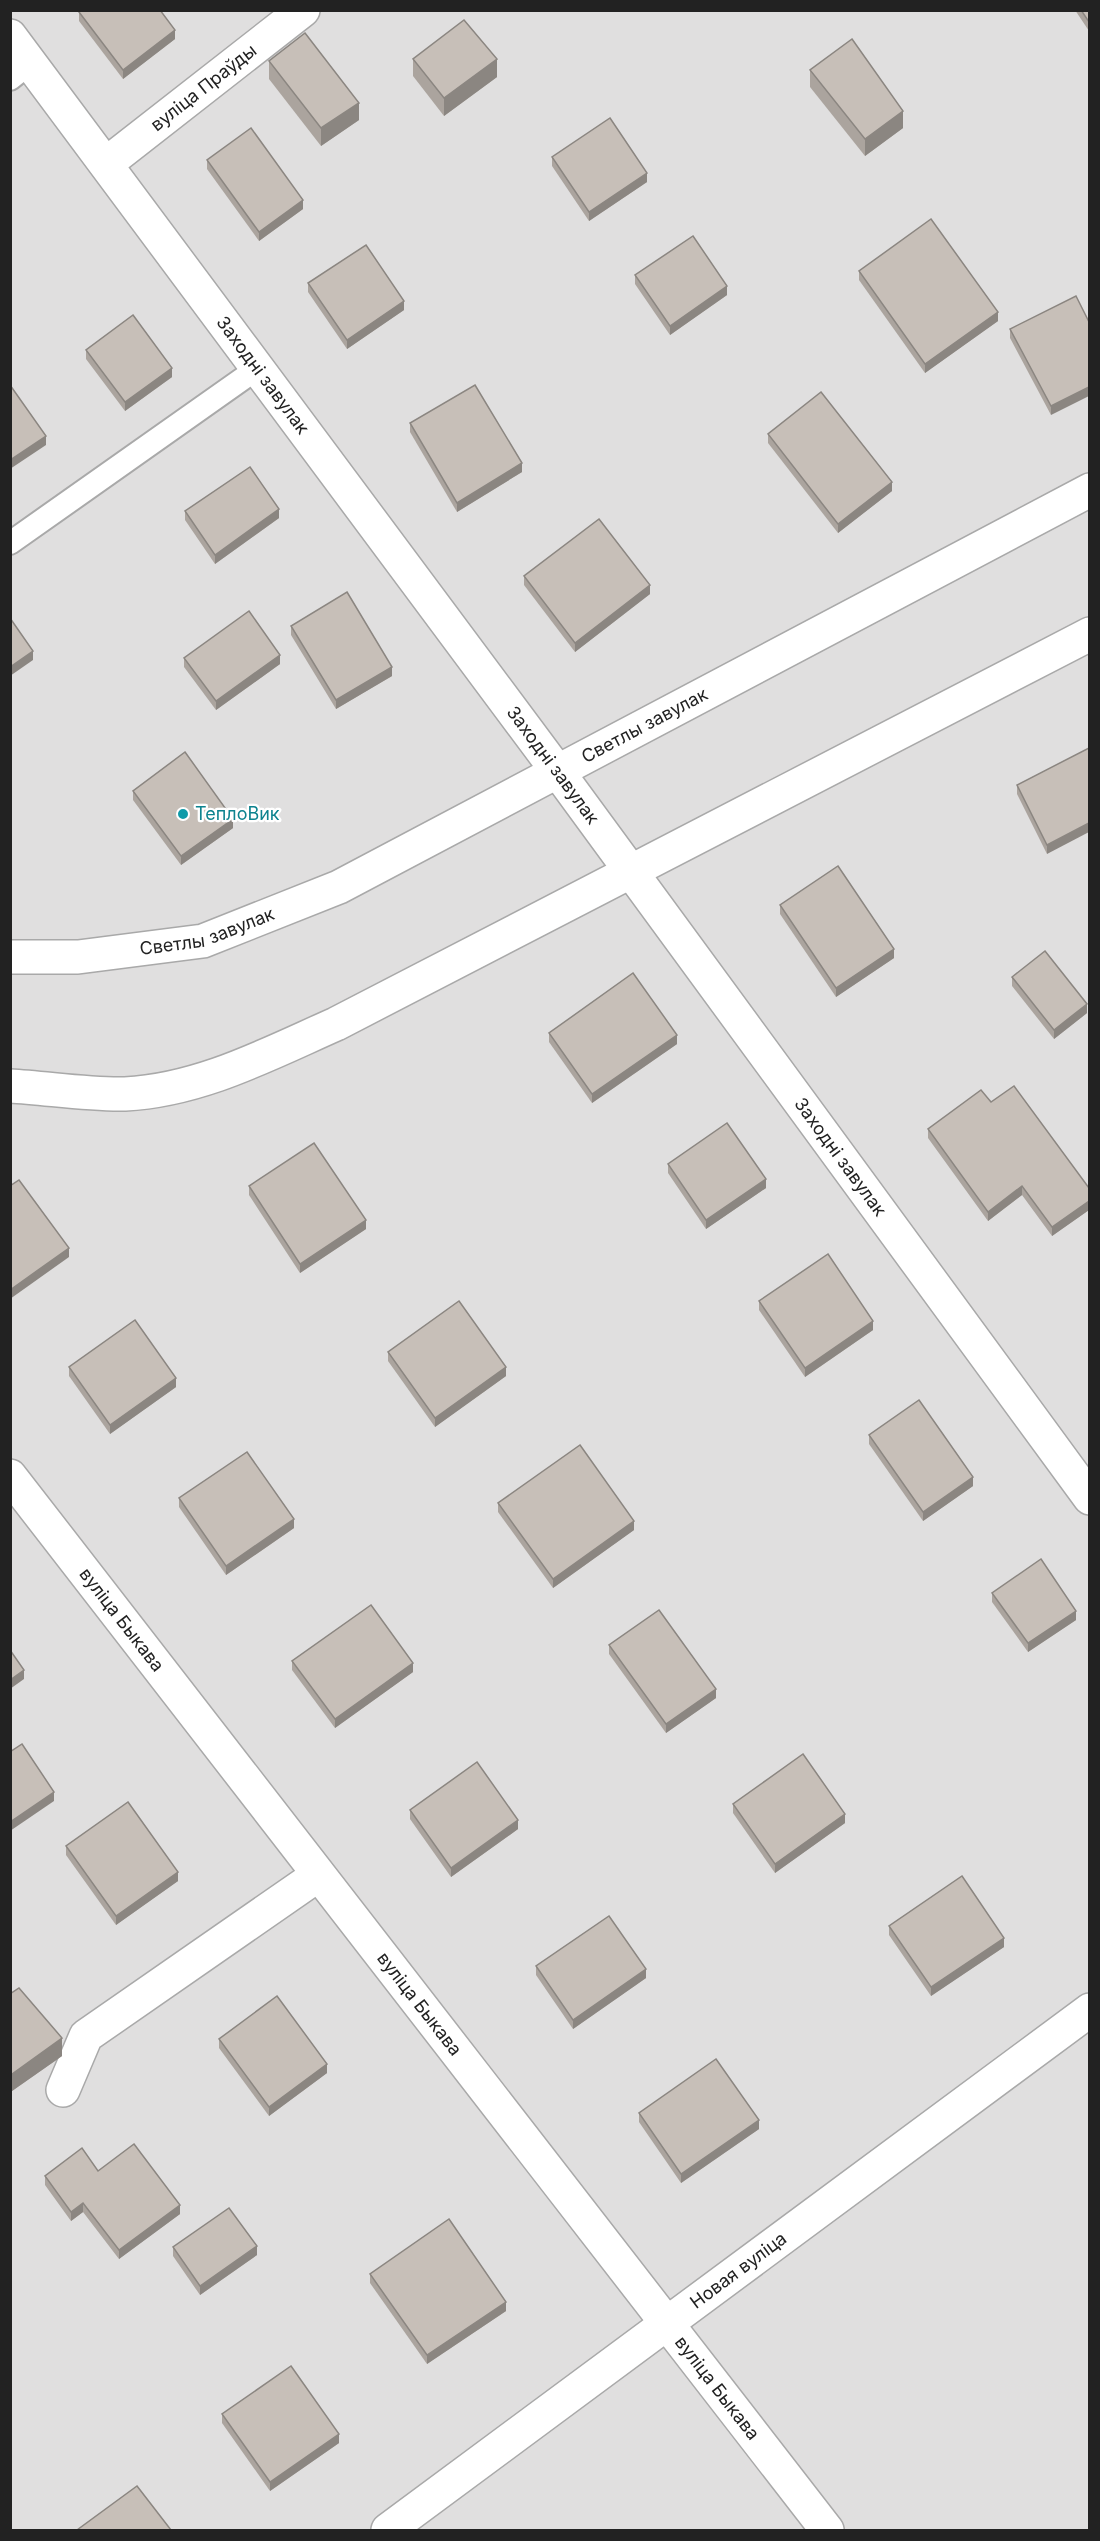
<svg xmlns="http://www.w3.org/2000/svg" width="1100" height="2541" font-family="Inter,sans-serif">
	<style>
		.residential { fill: #e0dfdf }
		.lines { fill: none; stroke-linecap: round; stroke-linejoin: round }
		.service-casing { stroke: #a9a9a9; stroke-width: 26 }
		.minor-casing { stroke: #a9a9a9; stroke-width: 36 }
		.service { stroke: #fff; stroke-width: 22 }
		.minor { stroke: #fff; stroke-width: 33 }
		.wall { fill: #aba49e }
		.shaded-wall { fill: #8b8681 }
		.building { fill: #c7bfb8; stroke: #8b8681; stroke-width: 1.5 }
		.culture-dot { fill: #0f9aa8; stroke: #fff; stroke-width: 2 }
		.labels { text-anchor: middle; stroke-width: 4.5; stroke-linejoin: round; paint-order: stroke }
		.street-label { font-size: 18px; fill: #222; stroke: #fff }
		.culture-label { font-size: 18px; fill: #0d838f; stroke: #fff; text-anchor: start }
	</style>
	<rect width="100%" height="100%" fill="#f2efe9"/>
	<!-- residential -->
	<rect class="residential" x="11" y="11" width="1078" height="2519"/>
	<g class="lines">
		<!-- service casing -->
		<g class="service-casing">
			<g id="service">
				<polyline points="10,79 30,63"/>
				<polyline points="10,543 258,368"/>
			</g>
		</g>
		<!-- minor casing -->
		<g class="minor-casing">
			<g id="minor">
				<path id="s1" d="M10 36 558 772 1090 1498"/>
				<path id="s2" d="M106 164 303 10"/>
				<path id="s3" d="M10 957H78L203 941 339 887 1090 490"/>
				<path d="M10 1086C47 1088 88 1095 125 1094 201 1090 268 1054 336 1024L1090 634"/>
				<path id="s4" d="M10 1476 827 2530"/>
				<polyline points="63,2090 86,2036 318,1875"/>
				<path id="s5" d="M388 2530 1090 2010"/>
			</g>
		</g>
		<!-- service -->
		<use href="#service" class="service"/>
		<!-- minor -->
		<use href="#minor" class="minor"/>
	</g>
	<!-- wall -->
	<g class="wall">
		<polygon points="1075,10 1089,10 1089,31"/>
		<polygon points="79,12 175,39 123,79 79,21"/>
		<polygon points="413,59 497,77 444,116 413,76"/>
		<polygon points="269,61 359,120 321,146 269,79"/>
		<polygon points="810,70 903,128 865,156 810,87"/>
		<polygon points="552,157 647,182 589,221 552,166"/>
		<polygon points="207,160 303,209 259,241 207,169"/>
		<polygon points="859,271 998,321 925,373 859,280"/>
		<polygon points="635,275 727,295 670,335 635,284"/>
		<polygon points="308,283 404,310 347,349 308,292"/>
		<polygon points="1076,296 1051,415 1010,338 1010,329"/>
		<polygon points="86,350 172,377 125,411 86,359"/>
		<polygon points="410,423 522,472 457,512 410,432"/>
		<polygon points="768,434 892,491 838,533 768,443"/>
		<polygon points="185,511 279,518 215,564 185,520"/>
		<polygon points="524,576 650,594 575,652 524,585"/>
		<polygon points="291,626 392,676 336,709 291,635"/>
		<polygon points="184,658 280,664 216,710 184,667"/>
		<polygon points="1089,748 1047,854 1017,794 1017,785"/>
		<polygon points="133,791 233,828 181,865 133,800"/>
		<polygon points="780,905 894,958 836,997 780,914"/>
		<polygon points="1012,977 1087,1013 1054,1039 1012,986"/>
		<polygon points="549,1033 677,1044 592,1103 549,1042"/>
		<polygon points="991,1102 1089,1188 1089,1210 1052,1236 1022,1195 988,1221 928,1138 928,1129"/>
		<polygon points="668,1164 766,1188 706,1229 668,1173"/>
		<polygon points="249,1186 366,1229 300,1273 249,1195"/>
		<polygon points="759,1301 873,1330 805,1377 759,1310"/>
		<polygon points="388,1352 506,1376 435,1427 388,1361"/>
		<polygon points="69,1367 176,1387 110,1434 69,1376"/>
		<polygon points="869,1435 973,1486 923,1521 869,1444"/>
		<polygon points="179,1498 294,1528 226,1575 179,1507"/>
		<polygon points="498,1503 634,1530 553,1588 498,1512"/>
		<polygon points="992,1593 1076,1620 1028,1652 992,1602"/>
		<polygon points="609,1645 716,1698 666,1733 609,1654"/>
		<polygon points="292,1661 413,1672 335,1728 292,1670"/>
		<polygon points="733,1804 845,1823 775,1873 733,1813"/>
		<polygon points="410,1810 518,1829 451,1877 410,1819"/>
		<polygon points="66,1846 178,1881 116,1925 66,1855"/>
		<polygon points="889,1926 1004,1947 931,1996 889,1935"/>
		<polygon points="536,1966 646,1978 573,2029 536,1975"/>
		<polygon points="10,1994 62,2056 12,2091 10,2089"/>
		<polygon points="219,2039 327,2073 269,2116 219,2048"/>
		<polygon points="639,2113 759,2129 681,2183 639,2122"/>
		<polygon points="98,2171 180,2214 119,2259 83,2212 71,2221 45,2185 45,2176"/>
		<polygon points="173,2247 257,2255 200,2295 173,2256"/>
		<polygon points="370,2274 506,2311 427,2364 370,2283"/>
		<polygon points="222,2414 339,2443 270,2491 222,2423"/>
	</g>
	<!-- shaded-wall -->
	<g class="shaded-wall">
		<polygon points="175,30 175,39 123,79 123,70"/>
		<polygon points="497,59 497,77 444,116 444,98"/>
		<polygon points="359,103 359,120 321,146 321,128"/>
		<polygon points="903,111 903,128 865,156 865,139"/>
		<polygon points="647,173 647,182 589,221 589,212"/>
		<polygon points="303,200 303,209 259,241 259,232"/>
		<polygon points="727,286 727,295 670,335 670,326"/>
		<polygon points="404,301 404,310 347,349 347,340"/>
		<polygon points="998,312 998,321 925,373 925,364"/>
		<polygon points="172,368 172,377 125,411 125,402"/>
		<polygon points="1089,387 1089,396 1051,415 1051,406"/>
		<polygon points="46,436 46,445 10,469 10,460"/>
		<polygon points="522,463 522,472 457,512 457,503"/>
		<polygon points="892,482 892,491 838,533 838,524"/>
		<polygon points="279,509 279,518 215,564 215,555"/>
		<polygon points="650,585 650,594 575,652 575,643"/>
		<polygon points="33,651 33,660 10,676 10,667"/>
		<polygon points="280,655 280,664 216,710 216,701"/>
		<polygon points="392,667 392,676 336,709 336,700"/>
		<polygon points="233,819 233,828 181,865 181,856"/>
		<polygon points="1089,823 1089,832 1047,854 1047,845"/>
		<polygon points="894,949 894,958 836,997 836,988"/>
		<polygon points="1087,1004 1087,1013 1054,1039 1054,1030"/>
		<polygon points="677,1035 677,1044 592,1103 592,1094"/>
		<polygon points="766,1179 766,1188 706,1229 706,1220"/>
		<polygon points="1022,1186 1022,1195 988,1221 988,1212"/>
		<polygon points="1089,1201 1089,1210 1052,1236 1052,1227"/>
		<polygon points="366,1220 366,1229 300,1273 300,1264"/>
		<polygon points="69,1248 69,1257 10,1299 10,1290"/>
		<polygon points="873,1321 873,1330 805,1377 805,1368"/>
		<polygon points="506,1367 506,1376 435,1427 435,1418"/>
		<polygon points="176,1378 176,1387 110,1434 110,1425"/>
		<polygon points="973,1477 973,1486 923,1521 923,1512"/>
		<polygon points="294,1519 294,1528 226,1575 226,1566"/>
		<polygon points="634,1521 634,1530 553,1588 553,1579"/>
		<polygon points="1076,1611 1076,1620 1028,1652 1028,1643"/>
		<polygon points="413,1663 413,1672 335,1728 335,1719"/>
		<polygon points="24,1670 24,1679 10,1689 10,1680"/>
		<polygon points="716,1689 716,1698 666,1733 666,1724"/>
		<polygon points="54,1792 54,1801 10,1831 10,1822"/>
		<polygon points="845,1814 845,1823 775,1873 775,1864"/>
		<polygon points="518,1820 518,1829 451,1877 451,1868"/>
		<polygon points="178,1872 178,1881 116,1925 116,1916"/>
		<polygon points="1004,1938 1004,1947 931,1996 931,1987"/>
		<polygon points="646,1969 646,1978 573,2029 573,2020"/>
		<polygon points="62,2038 62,2056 12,2091 12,2074"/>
		<polygon points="327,2064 327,2073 269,2116 269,2107"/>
		<polygon points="759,2120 759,2129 681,2183 681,2174"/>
		<polygon points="83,2203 83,2212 71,2221 71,2212"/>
		<polygon points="180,2205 180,2214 119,2259 119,2250"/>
		<polygon points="257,2246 257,2255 200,2295 200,2286"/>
		<polygon points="506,2302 506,2311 427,2364 427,2355"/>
		<polygon points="339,2434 339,2443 270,2491 270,2482"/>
	</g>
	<!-- building -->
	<g class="building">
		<polygon points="81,10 160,10 175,30 123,70 79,12"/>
		<polygon points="1081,10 1089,10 1089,22"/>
		<polygon points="464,20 497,59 444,98 413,59"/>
		<polygon points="305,33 359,103 321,128 269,61"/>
		<polygon points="852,39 903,111 865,139 810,70"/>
		<polygon points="610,118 647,173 589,212 552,157"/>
		<polygon points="251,128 303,200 259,232 207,160"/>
		<polygon points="931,219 998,312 925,364 859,271"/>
		<polygon points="693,236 727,286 670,326 635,275"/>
		<polygon points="366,245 404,301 347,340 308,283"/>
		<polygon points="1076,296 1089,322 1089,387 1051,406 1010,329"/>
		<polygon points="133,315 172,368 125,402 86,350"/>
		<polygon points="10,385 46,436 10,460"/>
		<polygon points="475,385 522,463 457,503 410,423"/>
		<polygon points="821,392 892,482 838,524 768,434"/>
		<polygon points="250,467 279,509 215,555 185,511"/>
		<polygon points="599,519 650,585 575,643 524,576"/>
		<polygon points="347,592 392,667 336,700 291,626"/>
		<polygon points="249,611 280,655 216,701 184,658"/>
		<polygon points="10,618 33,651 10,667"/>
		<polygon points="1089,748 1089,823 1047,845 1017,785"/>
		<polygon points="185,752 233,819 181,856 133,791"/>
		<polygon points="838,866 894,949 836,988 780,905"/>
		<polygon points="1045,951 1087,1004 1054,1030 1012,977"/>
		<polygon points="633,973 677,1035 592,1094 549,1033"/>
		<polygon points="1014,1086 1089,1188 1089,1201 1052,1227 1022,1186 988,1212 928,1129 981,1090 991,1102"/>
		<polygon points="727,1123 766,1179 706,1220 668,1164"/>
		<polygon points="314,1143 366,1220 300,1264 249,1186"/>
		<polygon points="19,1180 69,1248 10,1290 10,1186"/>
		<polygon points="828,1254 873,1321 805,1368 759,1301"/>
		<polygon points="459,1301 506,1367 435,1418 388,1352"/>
		<polygon points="135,1320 176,1378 110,1425 69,1367"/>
		<polygon points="919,1400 973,1477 923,1512 869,1435"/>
		<polygon points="580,1445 634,1521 553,1579 498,1503"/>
		<polygon points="247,1452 294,1519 226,1566 179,1498"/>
		<polygon points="1041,1559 1076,1611 1028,1643 992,1593"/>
		<polygon points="371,1605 413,1663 335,1719 292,1661"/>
		<polygon points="659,1610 716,1689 666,1724 609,1645"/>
		<polygon points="10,1650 24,1670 10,1680"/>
		<polygon points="22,1744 54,1792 10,1822 10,1752"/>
		<polygon points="803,1754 845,1814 775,1864 733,1804"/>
		<polygon points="477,1762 518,1820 451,1868 410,1810"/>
		<polygon points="128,1802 178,1872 116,1916 66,1846"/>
		<polygon points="962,1876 1004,1938 931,1987 889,1926"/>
		<polygon points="609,1916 646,1969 573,2020 536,1966"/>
		<polygon points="19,1988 62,2038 12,2074 10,2072 10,1994"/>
		<polygon points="277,1996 327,2064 269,2107 219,2039"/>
		<polygon points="716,2059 759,2120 681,2174 639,2113"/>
		<polygon points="134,2144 180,2205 119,2250 83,2203 71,2212 45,2176 82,2148 98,2171"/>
		<polygon points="229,2208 257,2246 200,2286 173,2247"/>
		<polygon points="449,2219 506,2302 427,2355 370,2274"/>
		<polygon points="291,2366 339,2434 270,2482 222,2414"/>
		<polygon points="137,2486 171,2530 77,2530"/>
	</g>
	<!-- markers -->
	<circle class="culture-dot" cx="183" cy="814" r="6"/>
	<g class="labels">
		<!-- street labels -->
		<g class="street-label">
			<text dy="6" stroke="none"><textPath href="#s2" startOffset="124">вуліца Праўды</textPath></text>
			<text dy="6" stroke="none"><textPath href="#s1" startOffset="423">Заходні завулак</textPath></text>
			<text dy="6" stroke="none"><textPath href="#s3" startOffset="686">Светлы завулак</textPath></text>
			<text dy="6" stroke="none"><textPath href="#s1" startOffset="909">Заходні завулак</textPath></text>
			<text dy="6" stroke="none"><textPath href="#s3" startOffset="200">Светлы завулак</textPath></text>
			<text dy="6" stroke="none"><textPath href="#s1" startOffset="1395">Заходні завулак</textPath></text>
			<text dy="6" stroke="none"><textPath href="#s4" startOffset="182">вуліца Быкава</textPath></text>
			<text dy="6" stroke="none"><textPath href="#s4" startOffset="668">вуліца Быкава</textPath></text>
			<text dy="6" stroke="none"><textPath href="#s5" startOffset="436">Новая вуліца</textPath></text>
			<text dy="6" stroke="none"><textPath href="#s4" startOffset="1154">вуліца Быкава</textPath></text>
		</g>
		<!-- culture labels -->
		<g class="culture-label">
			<text x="195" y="820">ТеплоВик</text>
		</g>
	</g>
	<!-- border -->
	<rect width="1100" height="2541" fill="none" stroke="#222222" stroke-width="24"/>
</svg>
